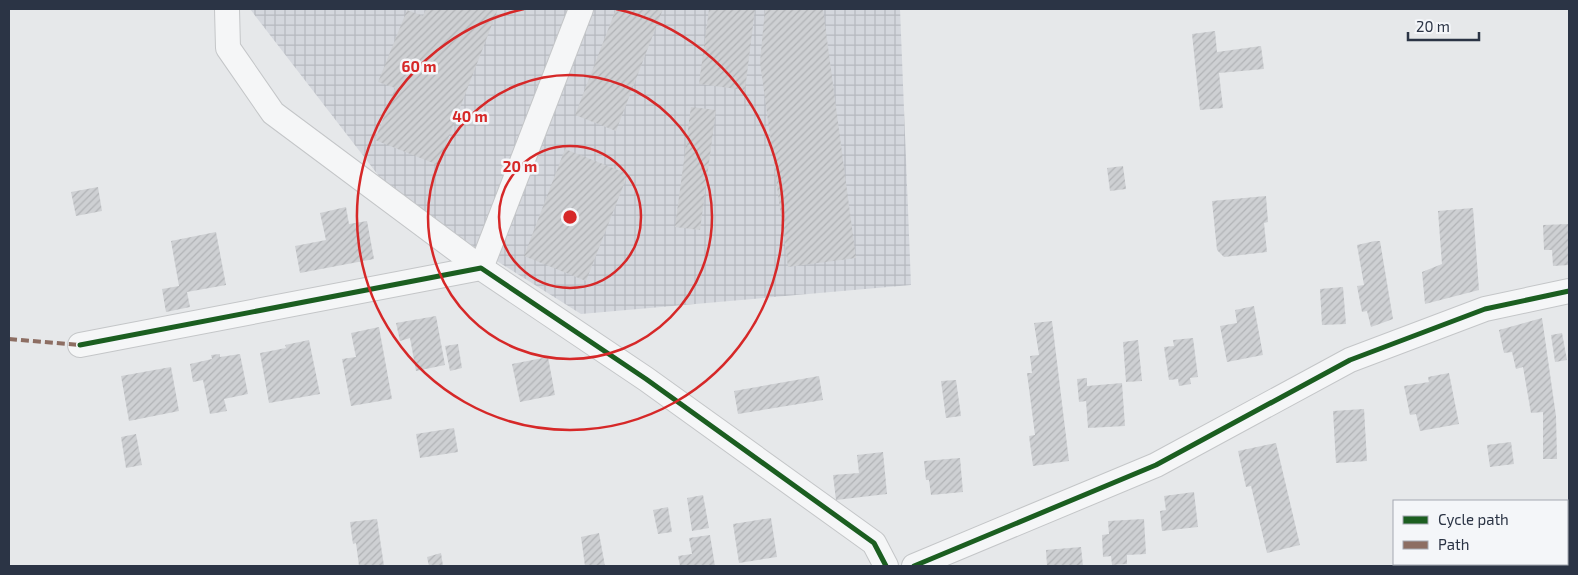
<svg xmlns="http://www.w3.org/2000/svg" width="1578" height="575" font-family="'Exo 2',sans-serif">
	<style>
		.industrial { fill: url(#industrial-grid) }
		.building { fill: url(#building-hatch) }
		.lines { fill: none; stroke-linecap: round; stroke-linejoin: round }
		.minor-casing { stroke: #c4c6c8; stroke-width: 26 }
		.minor { stroke: #f5f6f7; stroke-width: 24 }
		.quiet { stroke: #8d6e63; stroke-width: 4; stroke-dasharray: 8 4; stroke-linecap: butt }
		.cycleway-casing { stroke: #f4f6f9; stroke-width: 8 }
		.cycleway { stroke: #1b5e20; stroke-width: 5 }
		.ring { fill: none; stroke: #d62828; stroke-width: 2.5 }
		.centre { fill: #d62828; stroke: #f4f6f9; stroke-width: 2.5 }
		.ring-label { font-size: 15px; text-anchor: middle; font-weight: bold; fill: #d62828; stroke: #f4f6f9; stroke-width: 5; stroke-linejoin: round; paint-order: stroke }
	</style>
	<defs>
		<pattern id="industrial-grid" width="8" height="8" patternUnits="userSpaceOnUse" patternTransform="scale(1.25)"><rect width="8" height="8" fill="#d4d7dd"/><path d="M0 4h8M4 0v8" fill="none" stroke="#b6b9bf"/></pattern>
		<pattern id="building-hatch" width="6" height="6" patternUnits="userSpaceOnUse" patternTransform="scale(1.25)"><rect width="6" height="6" fill="#ced0d3"/><path d="M-1 1l2-2M0 6l6-6M5 7l2-2" fill="none" stroke="#b1b3b6"/></pattern>
	</defs>
	<rect width="100%" height="100%" fill="#e6e8ea"/>
	<!-- industrial -->
	<polygon class="industrial" points="250,9 900,9 911,285 581,314 395,197"/>
	<!-- building -->
	<g class="building">
		<polygon points="426,9 498,9 438,165 375,140 395,88 378,82 407,10 423,16"/>
		<polygon points="616,9 663,9 616,131 575,115"/>
		<polygon points="709,9 755,9 745,90 699,84"/>
		<polygon points="765,9 823,9 856,258 788,267 760,62"/>
		<polygon points="1215,31 1217,52 1261,46 1264,69 1219,73 1223,108 1200,110 1192,34"/>
		<polygon points="691,107 716,110 700,230 675,227"/>
		<polygon points="565,149 628,174 586,281 524,256"/>
		<polygon points="1123,166 1126,189 1110,191 1107,168"/>
		<polygon points="98,187 102,211 76,216 71,192"/>
		<polygon points="1266,196 1268,222 1264,223 1267,252 1224,257 1217,250 1212,201"/>
		<polygon points="346,207 349,224 367,221 374,259 300,273 295,246 326,240 320,213"/>
		<polygon points="1473,208 1479,290 1425,304 1422,272 1442,264 1438,211"/>
		<polygon points="1569,224 1569,265 1553,266 1552,250 1544,250 1543,225"/>
		<polygon points="216,232 226,285 187,292 190,307 166,312 162,289 179,286 171,241"/>
		<polygon points="1375,241 1380,241 1393,319 1371,327 1367,311 1362,312 1357,286 1364,285 1357,245"/>
		<polygon points="1343,287 1346,324 1322,325 1320,289"/>
		<polygon points="1254,306 1263,355 1227,362 1220,326 1237,323 1235,310"/>
		<polygon points="436,316 445,365 416,371 410,338 400,341 396,323"/>
		<polygon points="1542,318 1556,416 1557,459 1543,459 1543,412 1531,413 1523,367 1516,369 1512,352 1504,353 1499,330"/>
		<polygon points="1052,321 1069,461 1033,466 1029,436 1035,435 1027,373 1032,373 1030,356 1039,355 1034,323"/>
		<polygon points="379,327 392,399 351,406 342,359 356,357 351,333"/>
		<polygon points="1562,333 1567,360 1555,362 1551,335"/>
		<polygon points="1193,338 1198,377 1190,378 1191,384 1179,386 1178,379 1169,380 1164,347 1174,346 1173,340"/>
		<polygon points="309,340 320,394 269,403 260,353 286,348 285,345"/>
		<polygon points="1138,340 1142,381 1126,382 1123,342"/>
		<polygon points="458,344 462,368 450,371 445,346"/>
		<polygon points="220,354 220,357 240,354 248,394 224,399 227,411 210,414 203,380 193,382 190,364 212,359 211,355"/>
		<polygon points="548,357 555,395 520,402 512,364"/>
		<polygon points="171,367 179,411 129,421 121,376"/>
		<polygon points="1449,373 1459,424 1420,431 1416,414 1410,415 1404,386 1429,382 1428,377"/>
		<polygon points="819,376 823,400 738,414 734,391"/>
		<polygon points="1087,378 1087,386 1122,383 1125,426 1088,428 1086,401 1079,402 1077,379"/>
		<polygon points="956,380 961,416 946,418 941,381"/>
		<polygon points="1364,409 1367,461 1336,463 1333,411"/>
		<polygon points="454,428 458,452 420,458 416,434"/>
		<polygon points="136,434 142,465 126,468 121,437"/>
		<polygon points="1511,442 1514,464 1490,467 1487,445"/>
		<polygon points="1276,443 1300,545 1267,553 1251,486 1246,487 1238,451"/>
		<polygon points="883,452 887,494 836,500 833,475 859,473 857,455"/>
		<polygon points="960,458 963,492 931,495 929,480 926,480 924,461"/>
		<polygon points="1194,492 1198,527 1162,531 1160,511 1166,510 1164,496"/>
		<polygon points="703,495 709,528 692,531 687,498"/>
		<polygon points="668,507 672,532 658,534 653,510"/>
		<polygon points="771,518 777,557 739,563 733,524"/>
		<polygon points="377,519 384,566 359,566 356,543 353,544 350,522"/>
		<polygon points="1144,519 1146,554 1127,555 1127,564 1112,565 1111,556 1103,557 1102,535 1109,534 1108,521"/>
		<polygon points="599,533 605,566 585,566 581,537"/>
		<polygon points="710,535 715,566 680,566 678,556 692,554 689,538"/>
		<polygon points="1081,547 1083,566 1047,566 1046,550"/>
		<polygon points="441,553 443,566 429,566 427,557"/>
	</g>
	<g class="lines">
		<!-- minor casing -->
		<g class="minor-casing">
			<g id="minor">
				<polyline points="227,9 228,48 273,113 481,268 581,9"/>
				<polyline points="80,345 481,268 646,379 874,543 886,566"/>
				<polyline points="914,566 1156,465 1350,360 1485,309 1569,291"/>
			</g>
		</g>
		<!-- minor -->
		<use href="#minor" class="minor"/>
		<!-- quiet -->
		<polyline class="quiet" points="9,339 80,345"/>
		<!-- cycleway casing -->
		<g class="cycleway-casing">
			<g id="cycleway">
				<polyline points="80,345 481,268 646,379 874,543 886,566"/>
				<polyline points="914,566 1156,465 1350,360 1485,309 1569,291"/>
			</g>
		</g>
		<!-- cycleway -->
		<use href="#cycleway" class="cycleway"/>
	</g>
	<!-- distance rings -->
	<g class="ring">
		<circle cx="570" cy="217" r="71"/>
		<circle cx="570" cy="217" r="142"/>
		<path d="M616 9A213 213 0 1 1 524 9"/>
	</g>
	<circle cx="570" cy="217" r="8" class="centre"/>
	<g class="ring-label">
		<text x="419" y="72">60 m</text>
		<text x="470" y="122">40 m</text>
		<text x="520" y="172">20 m</text>
	</g>
	<!-- border -->
	<rect width="1578" height="575" fill="none" stroke="#2b3445" stroke-width="20"/>
	<!-- legend -->
	<rect x="1393" y="500" width="175" height="65" fill="#f4f6f9" stroke="#a4a8b1"/>
	<rect x="1403" y="516" width="25" height="8" fill="#1b5e20" stroke="#a4a8b1"/>
	<text x="1438" y="525" font-size="15" fill="#2b3445">Cycle path</text>
	<rect x="1403" y="541" width="25" height="8" fill="#8d6e63" stroke="#a4a8b1"/>
	<text x="1438" y="550" font-size="15" fill="#2b3445">Path</text>
	<!-- scale -->
	<path d="M1408 32v8h71v-8" fill="none" stroke="#2b3445" stroke-width="2.5"/>
	<text x="1416" y="32" font-size="15" fill="#2b3445" stroke="#f4f6f9" stroke-width="4" paint-order="stroke">20 m</text>
</svg>
